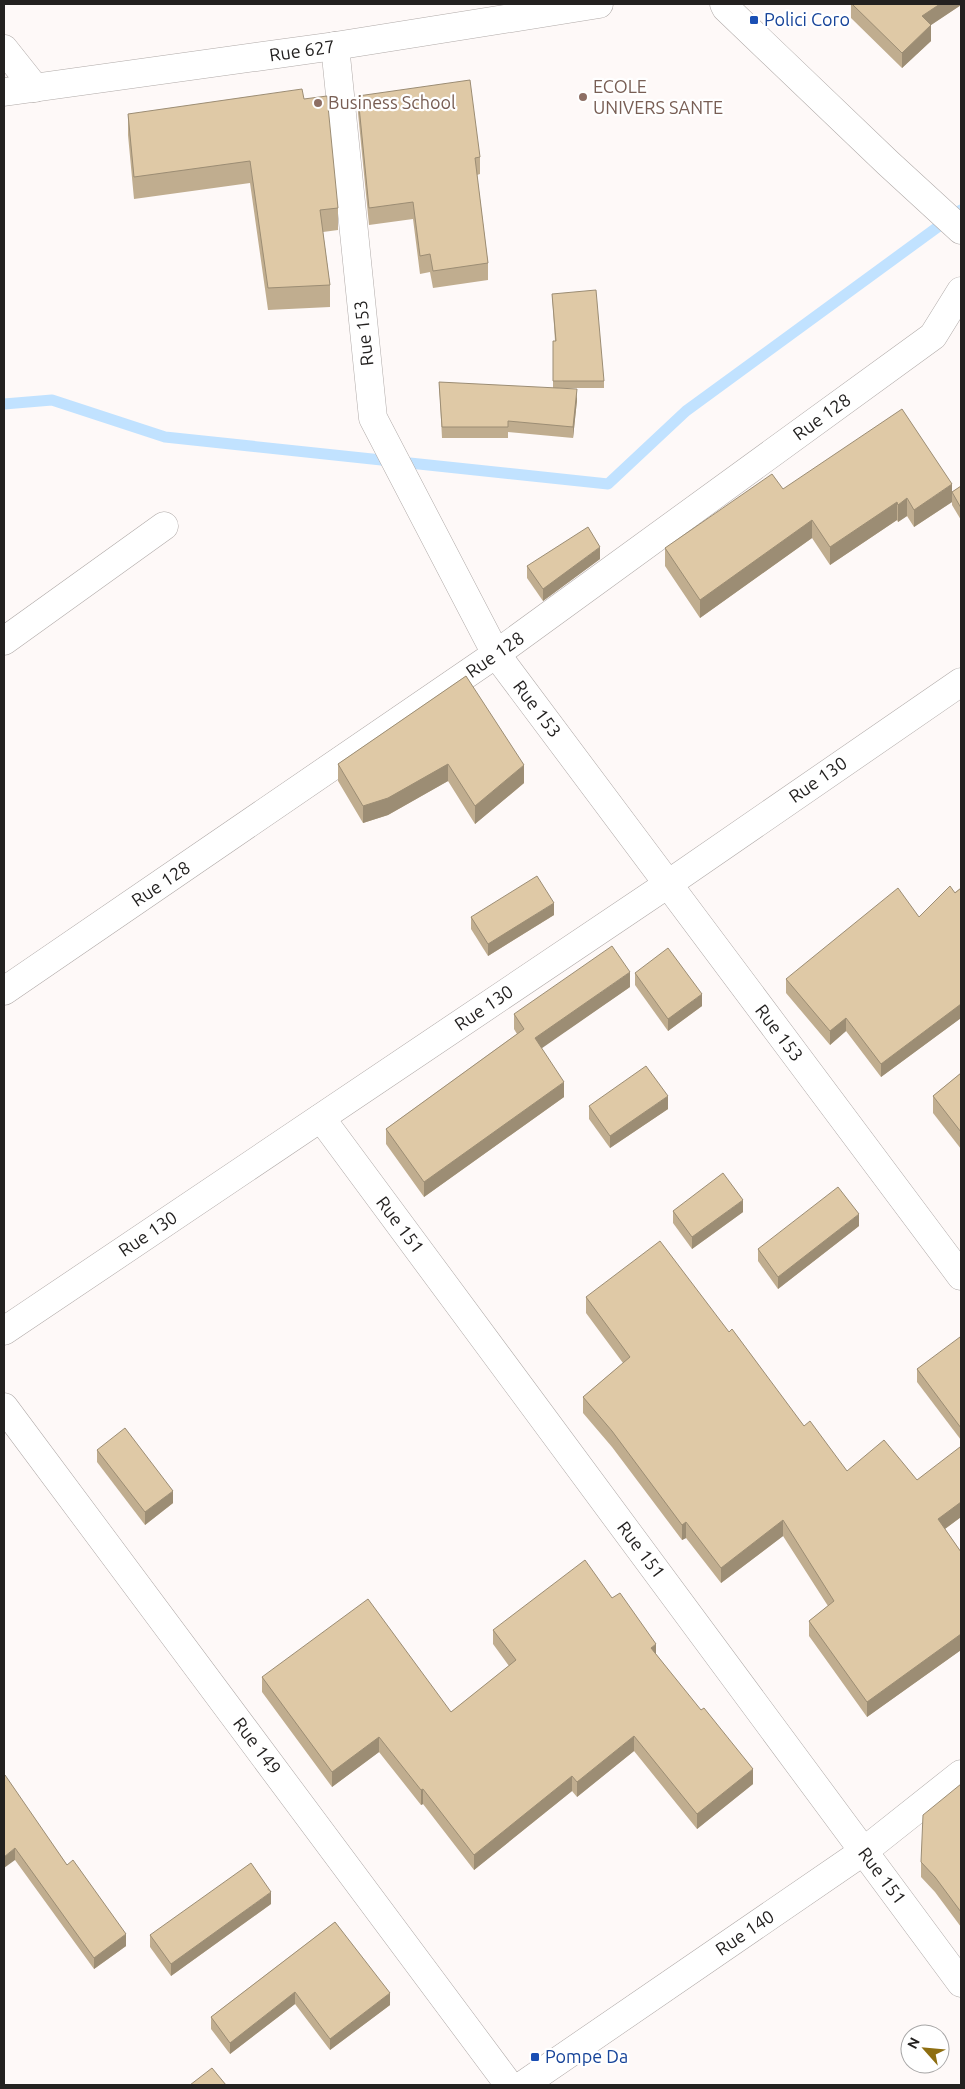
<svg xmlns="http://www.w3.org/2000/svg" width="965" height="2089" font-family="Ubuntu,sans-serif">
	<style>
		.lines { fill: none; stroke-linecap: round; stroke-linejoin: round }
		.stream { stroke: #c1e2ff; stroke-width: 11 }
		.minor-casing { stroke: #b0aaa8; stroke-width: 29 }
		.major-casing { stroke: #b0aaa8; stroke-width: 29 }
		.minor { stroke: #fff; stroke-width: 28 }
		.major { stroke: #fff; stroke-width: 28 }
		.wall { fill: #c0ad8f }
		.shaded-wall { fill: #9c8d74 }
		.building { fill: #dfc9a6; stroke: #9c8d74 }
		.transit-dot { fill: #1a4fb4; stroke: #fff; stroke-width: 2 }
		.education-dot { fill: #8d6e63; stroke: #fff; stroke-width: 2 }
		.labels { text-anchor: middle; stroke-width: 4.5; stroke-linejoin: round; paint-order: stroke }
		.transit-label { font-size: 18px; fill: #164399; stroke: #fff; text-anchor: start }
		.street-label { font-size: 18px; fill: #232120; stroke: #fff }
		.education-label { font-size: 18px; fill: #785e54; stroke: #fff; text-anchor: start }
	</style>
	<rect width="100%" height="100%" fill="#fef9f8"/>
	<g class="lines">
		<!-- stream -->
		<polyline class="stream" points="4,404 52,400 165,437 608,484 686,411 961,210"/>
		<!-- minor casing -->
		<g class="minor-casing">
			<g id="minor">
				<polyline points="335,46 373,418 496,654 961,1276"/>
				<polyline points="4,49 35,88"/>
				<polyline points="4,92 335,46 599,4"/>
				<polyline points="4,641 164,526"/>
				<polyline points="4,991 496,654 933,336 961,291"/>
				<polyline points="321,1118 961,1983"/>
				<polyline points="4,1331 668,884 961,682"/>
				<polyline points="4,1407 509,2085"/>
				<polyline points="523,2085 864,1851 961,1774"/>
			</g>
		</g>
		<!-- major casing -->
		<g class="major-casing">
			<polyline id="major" points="724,4 726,8 888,163 961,230"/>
		</g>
		<!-- minor -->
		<use href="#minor" class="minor"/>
		<!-- major -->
		<use href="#major" class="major"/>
	</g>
	<!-- wall -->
	<g class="wall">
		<polygon points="851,4 961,4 961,5 931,25 931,41 902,68 851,18"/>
		<polygon points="358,96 480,157 480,174 477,175 488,263 488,280 433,288 430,272 420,274 413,219 369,225 358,113"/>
		<polygon points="304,99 338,208 338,230 323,232 330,285 330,307 268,310 250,183 134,199 128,135 128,114"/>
		<polygon points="552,294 604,381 604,388 553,388 553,341 555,341"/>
		<polygon points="439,382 577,400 573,438 508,432 508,438 442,438"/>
		<polygon points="961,486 961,520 952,505 952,492"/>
		<polygon points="783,489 952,502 914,527 907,516 898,522 897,520 830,565 812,538 700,618 665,566 665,548"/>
		<polygon points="600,559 543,601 527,578 527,566"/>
		<polygon points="466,676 524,783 475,824 448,781 388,815 363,823 338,781 338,764"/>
		<polygon points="961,888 961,1018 881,1077 846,1031 830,1045 786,993 786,979 919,917"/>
		<polygon points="554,915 488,956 471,929 471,917"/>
		<polygon points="635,973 702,1006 668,1031 635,985"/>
		<polygon points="630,987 541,1048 564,1097 424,1197 386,1144 386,1129 517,1034 514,1029 514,1014"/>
		<polygon points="961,1073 961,1149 933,1113 933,1096"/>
		<polygon points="589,1106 668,1109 610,1148 589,1119"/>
		<polygon points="673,1211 743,1212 692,1249 673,1223"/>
		<polygon points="859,1226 778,1289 758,1261 758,1249"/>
		<polygon points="586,1297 729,1332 804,1426 847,1471 917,1480 961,1448 961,1517 945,1529 961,1552 961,1650 867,1717 809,1636 809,1621 828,1606 783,1536 721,1583 686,1538 682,1540 612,1447 583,1413 583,1397 623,1363 586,1313"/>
		<polygon points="961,1339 961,1440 917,1382 917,1369"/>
		<polygon points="97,1450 173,1503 145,1525 97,1462"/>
		<polygon points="612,1598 656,1654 753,1784 697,1829 634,1751 577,1797 572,1791 474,1870 423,1804 421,1805 379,1752 332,1787 262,1692 262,1677 451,1712 509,1666 493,1644 493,1630"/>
		<polygon points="4,1777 67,1865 126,1946 94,1969 15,1860"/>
		<polygon points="961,1784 961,1927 935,1892 921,1877 921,1862"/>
		<polygon points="271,1904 171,1976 150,1947 150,1935"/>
		<polygon points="335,1922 390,2005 330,2050 295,2004 230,2054 211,2029 211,2017"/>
	</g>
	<!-- shaded-wall -->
	<g class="shaded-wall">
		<polygon points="940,4 961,4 961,5 922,31 922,16"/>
		<polygon points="931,25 931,41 902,68 902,53"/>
		<polygon points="577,389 577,400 573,438 573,427"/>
		<polygon points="952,484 952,502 914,527 914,510"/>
		<polygon points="907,498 907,516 898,522 898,505"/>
		<polygon points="897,502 897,520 830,565 830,547"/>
		<polygon points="812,520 812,538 700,618 700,600"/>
		<polygon points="600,547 600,559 543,601 543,589"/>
		<polygon points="448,764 448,781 388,815 363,823 363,806"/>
		<polygon points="524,765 524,783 475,824 475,806"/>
		<polygon points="554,903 554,915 488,956 488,944"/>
		<polygon points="630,972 630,987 535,1053 535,1038"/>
		<polygon points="702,994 702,1006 668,1031 668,1019"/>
		<polygon points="961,1004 961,1018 881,1077 881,1064"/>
		<polygon points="846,1018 846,1031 830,1045 830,1031"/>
		<polygon points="564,1082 564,1097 424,1197 424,1182"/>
		<polygon points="668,1096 668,1109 610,1148 610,1136"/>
		<polygon points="743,1200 743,1212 692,1249 692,1237"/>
		<polygon points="859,1214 859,1226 778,1289 778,1277"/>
		<polygon points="173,1491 173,1503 145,1525 145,1512"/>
		<polygon points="961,1502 961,1517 938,1534 938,1519"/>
		<polygon points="783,1520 783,1536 721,1583 721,1568"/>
		<polygon points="686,1522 686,1538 682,1540 682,1525"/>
		<polygon points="961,1634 961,1650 867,1717 867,1702"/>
		<polygon points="656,1644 656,1659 651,1648"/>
		<polygon points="634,1736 634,1751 577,1797 577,1782"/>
		<polygon points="379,1737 379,1752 332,1787 332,1772"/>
		<polygon points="753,1769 753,1784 697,1829 697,1814"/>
		<polygon points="572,1776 572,1791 474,1870 474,1855"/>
		<polygon points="423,1789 423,1804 421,1805 421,1790"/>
		<polygon points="15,1848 15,1860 4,1868 4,1857"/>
		<polygon points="271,1892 271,1904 171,1976 171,1964"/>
		<polygon points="126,1934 126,1946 94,1969 94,1958"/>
		<polygon points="295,1992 295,2004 230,2054 230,2043"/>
		<polygon points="390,1993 390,2005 330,2050 330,2039"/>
	</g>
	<!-- building -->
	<g class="building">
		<polygon points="852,4 940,4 922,16 931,25 902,53"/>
		<polygon points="470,80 480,157 475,158 488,263 433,271 430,254 420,256 413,202 369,208 358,96"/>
		<polygon points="302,89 304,99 327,96 338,208 320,210 330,285 268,288 250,161 134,177 128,114"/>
		<polygon points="596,290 604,381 553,381 553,341 556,341 552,294"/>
		<polygon points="439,382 577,389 573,427 508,421 508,427 442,427"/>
		<polygon points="902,409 952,484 914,510 907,498 898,505 897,502 830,547 812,520 700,600 665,548 772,474 783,489"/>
		<polygon points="961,486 961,508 952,492"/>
		<polygon points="588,527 600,547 543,589 527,566"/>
		<polygon points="466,676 524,765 475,806 448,764 388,798 363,806 338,764"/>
		<polygon points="537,876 554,903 488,944 471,917"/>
		<polygon points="950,886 955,893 961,888 961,1004 881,1064 846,1018 830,1031 786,979 898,888 919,917"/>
		<polygon points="612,946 630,972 535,1038 564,1082 424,1182 386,1129 524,1029 514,1014"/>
		<polygon points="668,948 702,994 668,1019 635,973"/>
		<polygon points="646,1066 668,1096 610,1136 589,1106"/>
		<polygon points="961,1073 961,1132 933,1096"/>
		<polygon points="723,1173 743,1200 692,1237 673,1211"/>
		<polygon points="838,1187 859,1214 778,1277 758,1249"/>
		<polygon points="660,1241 729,1332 732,1329 804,1426 810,1421 847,1471 884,1440 917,1480 960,1447 961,1448 961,1502 938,1519 961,1552 961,1634 867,1702 809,1621 834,1601 783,1520 721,1568 686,1522 682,1525 612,1431 583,1397 630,1357 586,1297"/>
		<polygon points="960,1337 961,1339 961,1428 917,1369"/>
		<polygon points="125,1428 173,1491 145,1512 97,1450"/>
		<polygon points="585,1560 612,1598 620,1593 656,1644 651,1648 701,1710 704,1708 753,1769 697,1814 634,1736 577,1782 572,1776 474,1855 423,1789 421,1790 379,1737 332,1772 262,1677 368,1599 451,1712 516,1660 493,1630"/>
		<polygon points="5,1775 67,1865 73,1860 126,1934 94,1958 15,1848 4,1857 4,1777"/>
		<polygon points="961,1784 961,1912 935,1877 921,1862 923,1815"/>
		<polygon points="251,1863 271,1892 171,1964 150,1935"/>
		<polygon points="335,1922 390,1993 330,2039 295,1992 230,2043 211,2017"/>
		<polygon points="212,2068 226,2085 190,2085"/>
	</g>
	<!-- markers -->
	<g class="transit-dot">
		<rect x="749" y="15" width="10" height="10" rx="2.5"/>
		<rect x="530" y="2052" width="10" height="10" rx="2.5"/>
	</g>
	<g class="education-dot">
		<circle cx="583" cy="97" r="5"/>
		<circle cx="318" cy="103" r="5"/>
	</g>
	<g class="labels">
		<!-- transit labels -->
		<g class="transit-label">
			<text x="764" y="26">Polici Coro</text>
			<text x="545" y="2063">Pompe Da</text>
		</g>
		<!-- street labels -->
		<g class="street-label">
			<text transform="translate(302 51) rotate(-8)" y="6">Rue 627</text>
			<text transform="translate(364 333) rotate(-96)" y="6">Rue 153</text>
			<text transform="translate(822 417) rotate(-36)" y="6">Rue 128</text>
			<text transform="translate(495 655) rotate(-35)" y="6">Rue 128</text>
			<text transform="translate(537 709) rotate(53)" y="6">Rue 153</text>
			<text transform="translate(818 780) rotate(-35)" y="6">Rue 130</text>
			<text transform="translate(161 884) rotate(-34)" y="6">Rue 128</text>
			<text transform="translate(484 1008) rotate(-34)" y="6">Rue 130</text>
			<text transform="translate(779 1033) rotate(53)" y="6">Rue 153</text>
			<text transform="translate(400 1225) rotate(53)" y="6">Rue 151</text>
			<text transform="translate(148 1234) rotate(-34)" y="6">Rue 130</text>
			<text transform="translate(641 1550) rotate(53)" y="6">Rue 151</text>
			<text transform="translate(257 1746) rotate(53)" y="6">Rue 149</text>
			<text transform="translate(882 1876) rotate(53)" y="6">Rue 151</text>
			<text transform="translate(745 1933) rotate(-34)" y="6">Rue 140</text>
		</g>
		<!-- education labels -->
		<g class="education-label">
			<text x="593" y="93">ECOLE<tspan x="593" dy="21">UNIVERS SANTE</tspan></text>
			<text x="328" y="109">Business School</text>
		</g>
	</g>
	<!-- border -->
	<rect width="965" height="2089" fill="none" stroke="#232120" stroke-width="10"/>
	<!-- north arrow -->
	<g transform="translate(925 2049) rotate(297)"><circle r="24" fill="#ffffff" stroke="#a7a6a6"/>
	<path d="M0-4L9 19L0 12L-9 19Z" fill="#8e6e11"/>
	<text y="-8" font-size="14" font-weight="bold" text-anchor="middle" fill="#232120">N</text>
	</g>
</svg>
